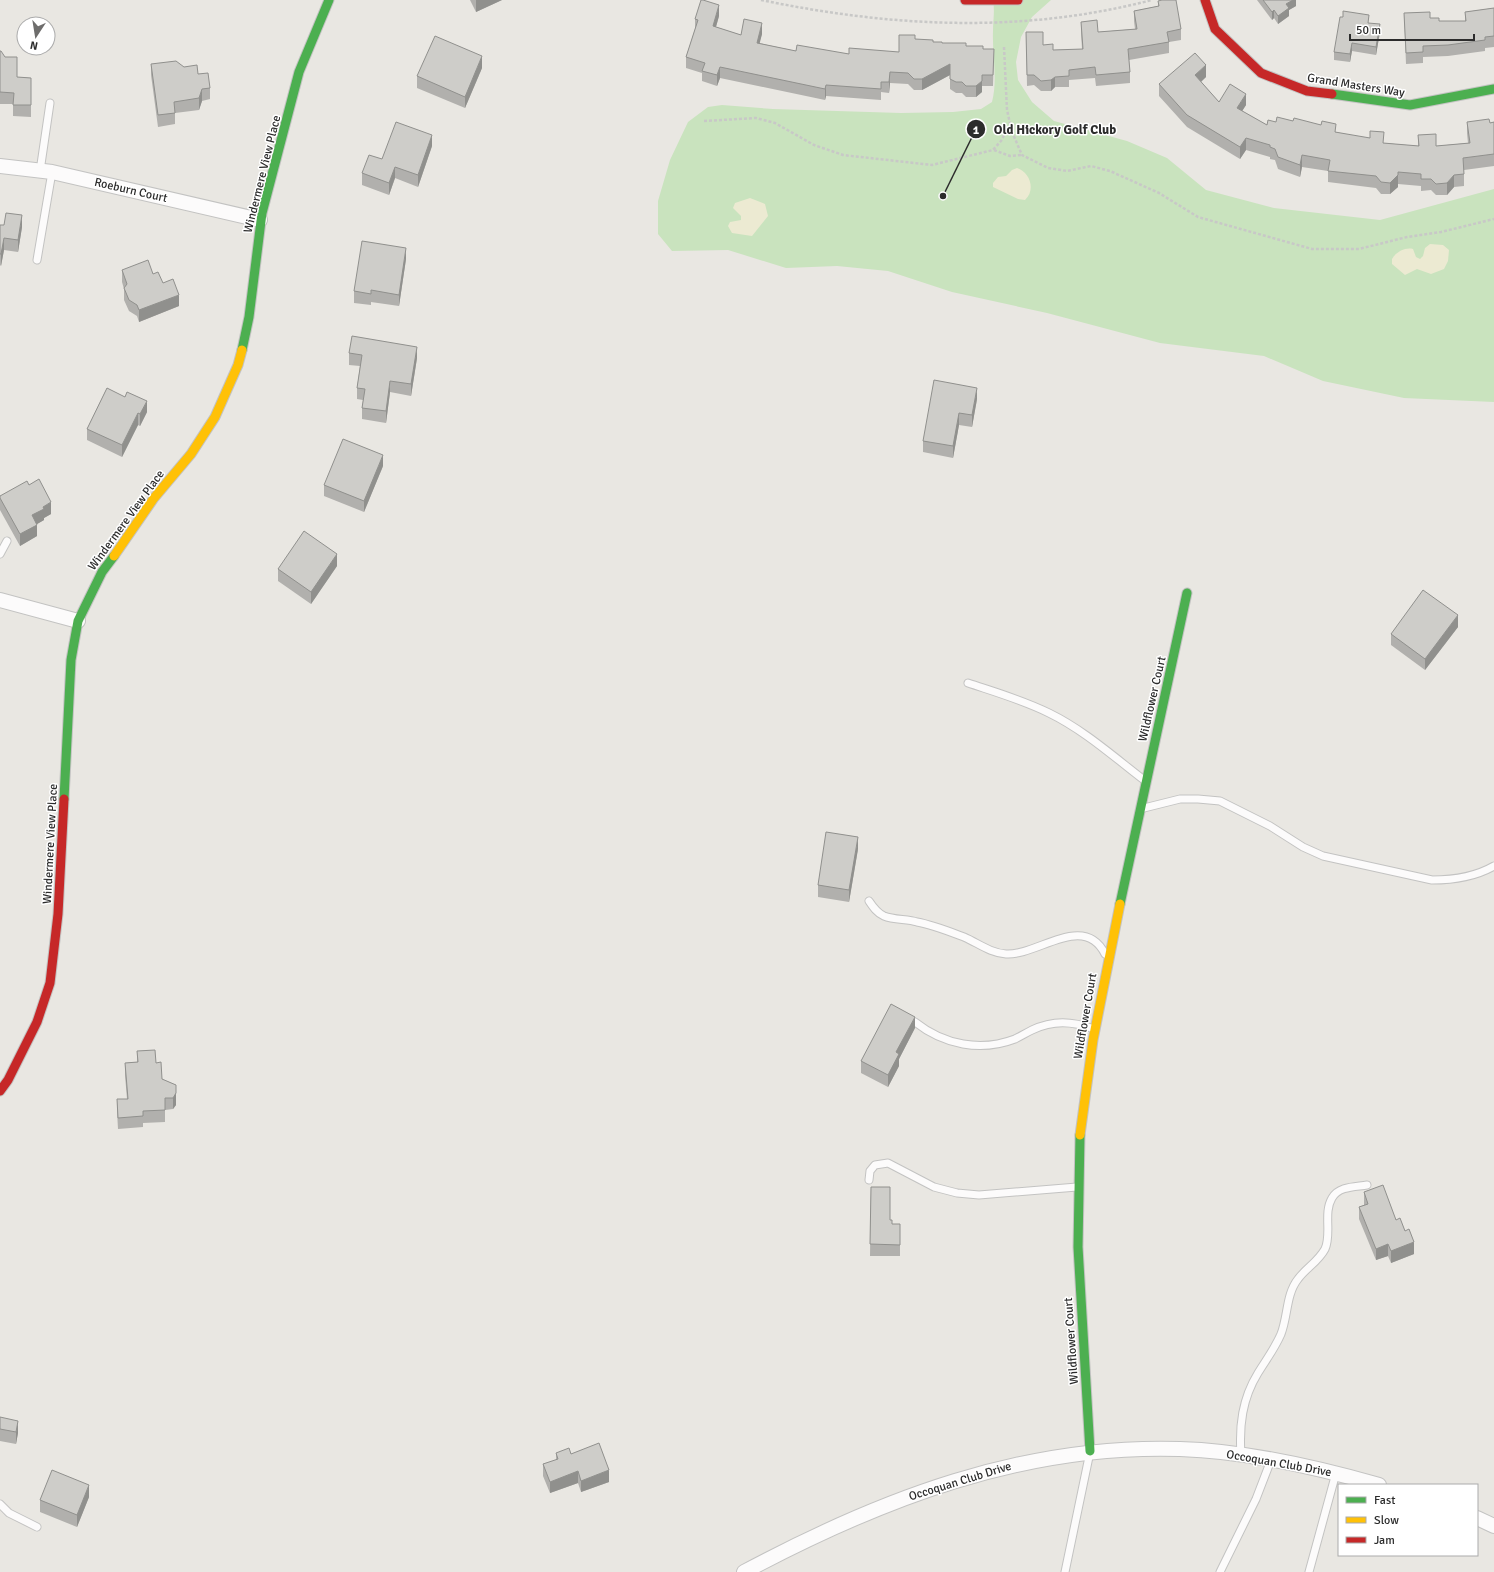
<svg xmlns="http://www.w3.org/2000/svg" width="1494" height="1572" font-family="Signika,sans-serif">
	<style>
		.green { fill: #c9e3be }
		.sand { fill: #ecead2 }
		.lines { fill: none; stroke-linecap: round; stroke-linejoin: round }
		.lane-casing { stroke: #c3c3c2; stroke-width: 9 }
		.street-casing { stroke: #c3c3c2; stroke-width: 16 }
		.fast-casing { stroke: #c3c3c2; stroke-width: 11 }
		.slow-casing { stroke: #c3c3c2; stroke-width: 11 }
		.jam-casing { stroke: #c3c3c2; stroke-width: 11 }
		.path { stroke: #c8c8c7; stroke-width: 2.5; stroke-dasharray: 3 2; stroke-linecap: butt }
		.lane { stroke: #fcfbfb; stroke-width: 7 }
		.street { stroke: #fcfbfb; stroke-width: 14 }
		.fast { stroke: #4caf50; stroke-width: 9 }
		.slow { stroke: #ffc107; stroke-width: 9 }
		.jam { stroke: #c62828; stroke-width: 9 }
		.wall { fill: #b1b0ad }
		.shaded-wall { fill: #90908d }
		.building { fill: #cecdc9; stroke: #90908d }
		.labels { text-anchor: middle; stroke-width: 3; stroke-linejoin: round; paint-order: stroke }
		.street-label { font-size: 12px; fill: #2c2c2c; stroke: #fff }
		.leader { fill: none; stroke: #2c2c2c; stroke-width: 1.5 }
		.callout-dot { fill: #2c2c2c; stroke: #fff; stroke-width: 1.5 }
		.mark-label { font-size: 12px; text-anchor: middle; font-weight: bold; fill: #fff }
		.callout-label { font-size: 13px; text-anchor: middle; font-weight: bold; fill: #2c2c2c; stroke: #fff; stroke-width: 3; stroke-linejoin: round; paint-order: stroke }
	</style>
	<rect width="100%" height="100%" fill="#e9e7e2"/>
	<!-- green -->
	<path class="green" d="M993 0H1051L1032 17 1021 37 1016 62 1018 80 1032 102 1054 121 1127 141 1167 158 1206 190 1274 208 1380 220 1494 189V402L1404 398 1323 381 1264 356 1160 343 1047 313 952 292 888 271 837 266 786 268 728 250 672 251 658 234V201L670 160 688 122 708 107 722 105 773 109 901 113 953 112 981 109 992 102C998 79 992 55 993 31 993 20 995 11 993 0Z"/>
	<!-- sand -->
	<g class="sand">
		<path d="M1017 168C1030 172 1036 190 1025 200L1018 199 993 187V183L998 177 1006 176 1012 170Z"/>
		<polygon points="750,198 765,204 768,216 752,236 732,233 728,226 730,222 741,220 741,216 733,208 735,203"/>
		<path d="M1430 244 1443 245 1449 250 1448 261 1444 269 1431 274 1417 269 1405 275 1392 264V259C1396 252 1405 247 1413 249L1416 257 1420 259 1423 256 1425 248Z"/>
	</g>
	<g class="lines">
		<!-- lane casing -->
		<g class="lane-casing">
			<g id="lane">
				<polyline points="40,171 50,103"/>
				<polyline points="37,260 52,172"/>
				<polyline points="0,554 7,541"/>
				<path d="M968 683C995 692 1023 700 1049 713 1084 730 1114 757 1144 780"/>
				<path d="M1144 808 1180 799H1198L1220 801 1270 826 1303 847 1323 856 1432 880C1453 880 1475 877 1494 866"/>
				<path d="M869 901C873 907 877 913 884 916 894 920 907 919 917 922 933 925 948 931 964 937 978 943 990 953 1006 954 1037 956 1084 912 1105 954"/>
				<path d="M915 1022C944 1045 981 1052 1015 1039 1021 1036 1026 1033 1032 1030 1053 1020 1072 1021 1094 1029"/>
				<polyline points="869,1180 870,1171 875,1165 888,1163 934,1187 957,1193 979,1195 1077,1187"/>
				<path d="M1241 1455C1239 1426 1242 1399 1258 1373 1266 1360 1275 1348 1281 1334 1288 1316 1286 1294 1298 1279 1306 1268 1318 1262 1325 1249 1332 1234 1323 1213 1332 1198 1339 1186 1355 1187 1367 1185"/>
				<polyline points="0,1504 9,1513 37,1527"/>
				<polyline points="1065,1572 1090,1452"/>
				<polyline points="1220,1572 1256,1499 1271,1460"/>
				<polyline points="1309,1572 1336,1473"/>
			</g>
		</g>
		<!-- street casing -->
		<g class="street-casing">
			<g id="street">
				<polyline points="0,166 52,172 260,220"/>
				<polyline points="0,600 78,621"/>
				<polyline points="1477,1518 1494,1526"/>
				<path d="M744 1572C881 1499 1023 1444 1180 1449 1246 1451 1316 1467 1379 1485"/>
			</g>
		</g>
		<!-- fast casing -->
		<g class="fast-casing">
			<g id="fast">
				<polyline points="1332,94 1410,105 1494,89"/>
				<polyline points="242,350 249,317 262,213 299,72 329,0"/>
				<polyline points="64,799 71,660 78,621 102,572 114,556"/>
				<polyline points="1120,904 1187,593"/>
				<polyline points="1080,1135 1078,1247 1090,1451"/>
			</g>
		</g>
		<!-- slow casing -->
		<g class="slow-casing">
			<g id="slow">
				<polyline points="114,556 154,498 191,454 215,417 238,365 242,350"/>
				<polyline points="1080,1135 1093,1040 1120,904"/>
			</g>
		</g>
		<!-- jam casing -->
		<g class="jam-casing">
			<g id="jam">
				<polyline points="965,0 1018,0"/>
				<polyline points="1205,0 1215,29 1261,73 1307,91 1332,94"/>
				<polyline points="0,1091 8,1080 37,1022 50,983 58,914 64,799"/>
			</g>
		</g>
		<!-- path -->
		<g class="path">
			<path d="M761 0C892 27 1021 34 1152 0"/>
			<polyline points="1004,47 1007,110 1012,132 1022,155 1048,168 1067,171 1091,166 1110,171 1159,193 1198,217 1312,249 1359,249 1407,237 1441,232 1494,219"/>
			<polyline points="704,121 756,118 775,123 814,145 843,155 932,165 993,150 1001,141 1010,124"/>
			<polyline points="994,150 1010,156 1022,155"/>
		</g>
		<!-- lane -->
		<use href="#lane" class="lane"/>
		<!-- street -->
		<use href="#street" class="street"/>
		<!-- fast -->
		<use href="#fast" class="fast"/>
		<!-- slow -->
		<use href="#slow" class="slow"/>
		<!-- jam -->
		<use href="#jam" class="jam"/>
	</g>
	<!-- wall -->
	<g class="wall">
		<polygon points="470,0 502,0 476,12"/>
		<polygon points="1257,0 1296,0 1296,6 1289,10 1289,16 1278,24 1274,18 1272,20"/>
		<polygon points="1158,1 1181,29 1181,40 1169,42 1169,53 1129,60 1130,72 1130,83 1096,86 1095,78 1069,80 1069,87 1055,87 1051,91 1041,91 1034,85 1027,86 1026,32 1043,45 1053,50 1082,49 1081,32 1081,22 1098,32 1135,29 1134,21 1134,11 1158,6"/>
		<polygon points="1494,8 1494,47 1485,48 1485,51 1448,56 1423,57 1423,63 1406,64 1404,13 1430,18 1439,21 1465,21 1465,12"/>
		<polygon points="719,16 716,27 741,35 762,34 759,43 796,51 849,54 899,52 915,39 942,43 966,46 983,49 994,49 993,86 982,86 982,92 976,97 966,97 962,93 956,93 950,89 950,75 922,90 914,90 908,84 890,83 889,93 881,92 881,100 826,96 825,100 720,78 717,86 702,81 702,73 686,68 686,57 695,29 695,19"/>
		<polygon points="1369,23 1380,32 1376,55 1352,51 1350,62 1334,60 1334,52"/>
		<polygon points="0,51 17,77 31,78 31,117 13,116 13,104 0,104"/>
		<polygon points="151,64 184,67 198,74 210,88 210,99 202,101 199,110 175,113 175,124 158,127 151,75"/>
		<polygon points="482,68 465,108 417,88 417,76"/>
		<polygon points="1206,77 1201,82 1219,102 1246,105 1242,111 1267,125 1276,122 1293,121 1336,132 1384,143 1418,146 1418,135 1436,146 1468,143 1467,133 1467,122 1490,123 1494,122 1494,166 1464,170 1464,186 1454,187 1447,195 1436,195 1431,190 1421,191 1421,186 1398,184 1398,187 1390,194 1381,194 1376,188 1328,182 1328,171 1302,167 1300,177 1278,169 1275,160 1270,159 1270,157 1246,150 1240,159 1187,127 1159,96 1159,84"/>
		<polygon points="432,146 418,187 395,178 389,195 362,185 362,173 382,159"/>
		<polygon points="0,225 22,227 18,252 4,250 1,266 0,265"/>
		<polygon points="406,259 399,306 371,302 371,305 354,303 354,291"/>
		<polygon points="122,270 153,274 163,283 179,306 139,322 137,316 129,311 124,300 124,289 122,282"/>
		<polygon points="349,353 417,358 411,396 390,392 386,423 362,419 362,408 363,400 357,399 357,388 360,366 349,365"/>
		<polygon points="107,388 147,412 140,426 138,425 122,457 87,440 87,429"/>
		<polygon points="977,399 972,427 959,425 953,458 923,452 923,441"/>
		<polygon points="383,466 364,512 324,496 324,485"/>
		<polygon points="29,485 51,514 44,518 44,520 37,524 37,536 20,546 0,510 0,496"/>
		<polygon points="337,566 311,604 278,581 278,569"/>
		<polygon points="1458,627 1425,670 1391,645 1391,634"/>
		<polygon points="858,849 849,902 818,897 818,885"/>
		<polygon points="915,1028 899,1059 899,1066 888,1087 861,1073 861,1061"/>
		<polygon points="137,1051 156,1063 162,1079 176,1085 176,1105 173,1109 165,1110 165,1122 143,1123 143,1127 118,1129 117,1111 117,1099 127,1099 125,1075 125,1063 137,1062"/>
		<polygon points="871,1187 892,1224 900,1224 900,1256 870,1256"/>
		<polygon points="1364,1192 1396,1220 1414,1254 1391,1263 1388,1256 1376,1260 1359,1219 1359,1207 1364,1205"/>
		<polygon points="0,1417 18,1433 16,1444 0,1441"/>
		<polygon points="556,1453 571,1454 609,1482 581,1492 578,1483 550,1493 543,1476 543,1464 556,1460"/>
		<polygon points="89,1497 77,1527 40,1512 40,1500"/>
	</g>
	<!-- shaded-wall -->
	<g class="shaded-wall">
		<polygon points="476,0 502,0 476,12"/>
		<polygon points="1293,0 1296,0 1296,6 1289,10 1289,16 1278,24 1278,16 1286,4"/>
		<polygon points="719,5 719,16 713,37 713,26"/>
		<polygon points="1274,10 1274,18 1272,20 1272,12"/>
		<polygon points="762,23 762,34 757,54 757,43"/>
		<polygon points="1380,24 1380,32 1376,55 1376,47"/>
		<polygon points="1352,43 1352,51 1350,62 1350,54"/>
		<polygon points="482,56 482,68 465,108 465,97"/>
		<polygon points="950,64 950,75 922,90 922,79"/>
		<polygon points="1206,65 1206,77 1195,87 1195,75"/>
		<polygon points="720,67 720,78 717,86 717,75"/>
		<polygon points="890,72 890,83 889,93 889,82"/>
		<polygon points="1055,77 1055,87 1051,91 1051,80"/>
		<polygon points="982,81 982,92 976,97 976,86"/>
		<polygon points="826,85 826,96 825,100 825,89"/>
		<polygon points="202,89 202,101 199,110 199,98"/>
		<polygon points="1246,94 1246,105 1237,119 1237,108"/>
		<polygon points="432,135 432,146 418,187 418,175"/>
		<polygon points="1246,138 1246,150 1240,159 1240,147"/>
		<polygon points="1302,155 1302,167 1300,177 1300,165"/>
		<polygon points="395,167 395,178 389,195 389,183"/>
		<polygon points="1398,172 1398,187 1390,194 1390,183"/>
		<polygon points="1454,175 1454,187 1447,195 1447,183"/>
		<polygon points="22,215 22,227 18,252 18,240"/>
		<polygon points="4,238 4,250 1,266 1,254"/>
		<polygon points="406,248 406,259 399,306 399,295"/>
		<polygon points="179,295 179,306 139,322 139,310"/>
		<polygon points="417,347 417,358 411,396 411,384"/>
		<polygon points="390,381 390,392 386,423 386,411"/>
		<polygon points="977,388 977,399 972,427 972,415"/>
		<polygon points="147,401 147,412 140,426 140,414"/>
		<polygon points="138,413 138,425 122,457 122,445"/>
		<polygon points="959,413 959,425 953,458 953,446"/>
		<polygon points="383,455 383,466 364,512 364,501"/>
		<polygon points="51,502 51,514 44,518 44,520 32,527 32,515 43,507"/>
		<polygon points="37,525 37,536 20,546 20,534"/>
		<polygon points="337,554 337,566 311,604 311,592"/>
		<polygon points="1458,615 1458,627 1425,670 1425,659"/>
		<polygon points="858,837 858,849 849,902 849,890"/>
		<polygon points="915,1017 915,1028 899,1059 899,1066 888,1087 888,1075 896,1052"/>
		<polygon points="176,1093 176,1105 173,1109 173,1098"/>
		<polygon points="1414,1242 1414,1254 1391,1263 1391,1251"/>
		<polygon points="1388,1244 1388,1256 1376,1260 1376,1249"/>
		<polygon points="18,1421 18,1433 16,1444 16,1432"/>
		<polygon points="609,1470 609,1482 581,1492 581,1481"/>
		<polygon points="578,1471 578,1483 550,1493 550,1482"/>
		<polygon points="89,1485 89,1497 77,1527 77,1515"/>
	</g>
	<!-- building -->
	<g class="building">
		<polygon points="701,0 703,0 719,5 713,26 741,35 744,19 762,23 757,43 796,51 797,45 849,54 849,48 899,52 899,35 915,35 915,39 933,40 933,42 942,42 942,43 966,43 966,46 983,46 983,49 994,49 993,75 982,75 982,81 976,86 966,86 962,82 956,82 950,79 950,64 922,79 914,79 908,73 890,72 889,82 881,82 881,89 826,85 825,89 720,67 717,75 702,71 705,63 686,57 698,20 695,19"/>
		<polygon points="1162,0 1176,0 1181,29 1167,32 1169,42 1128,49 1130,72 1096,75 1095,67 1069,70 1069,76 1055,77 1051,80 1041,81 1034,75 1027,75 1026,32 1043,32 1043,45 1053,44 1053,50 1083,49 1081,22 1097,20 1098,32 1137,29 1134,11 1159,6 1158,1"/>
		<polygon points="1263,0 1293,0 1286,4 1289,8 1278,16 1274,10 1272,12"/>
		<polygon points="1494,8 1494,36 1485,37 1485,40 1448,45 1423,46 1423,52 1406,53 1404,13 1430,12 1430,18 1439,18 1439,21 1466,21 1465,12"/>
		<polygon points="1343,11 1369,15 1368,23 1380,24 1376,47 1352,43 1350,54 1334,52 1340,17 1343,17"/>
		<polygon points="435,36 482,56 465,97 417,76"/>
		<polygon points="0,51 1,51 5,57 17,57 17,77 31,78 31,105 13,105 14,93 0,92"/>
		<polygon points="1195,53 1206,65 1195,75 1219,102 1230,84 1246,94 1237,108 1267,125 1268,120 1276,122 1277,117 1293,121 1294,118 1321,125 1322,121 1336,124 1335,132 1370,138 1370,131 1384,132 1383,143 1419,146 1418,135 1436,134 1436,146 1470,143 1467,122 1489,119 1490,123 1494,122 1494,154 1463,158 1464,174 1454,175 1447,183 1436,184 1431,179 1421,179 1421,174 1398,172 1398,175 1390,183 1381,182 1376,176 1328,171 1330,160 1302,155 1300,165 1278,157 1275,149 1270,147 1270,145 1246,138 1240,147 1187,115 1159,84"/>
		<polygon points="176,61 184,67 197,65 198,74 208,73 210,88 202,89 199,98 174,102 175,113 158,115 151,64"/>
		<polygon points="396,122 432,135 418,175 395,167 389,183 362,173 369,155 382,159"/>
		<polygon points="6,213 22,215 18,240 4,238 1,254 0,254 0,225 4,225"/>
		<polygon points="362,241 406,248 399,295 371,290 371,294 354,291"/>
		<polygon points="148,260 153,274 158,272 163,283 173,279 179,295 139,310 137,305 129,300 124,288 127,284 122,270"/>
		<polygon points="352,336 417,347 411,384 390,381 386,411 362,408 365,389 357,388 362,355 349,353"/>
		<polygon points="934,380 977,388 972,415 959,413 953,446 923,441"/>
		<polygon points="107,388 125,397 127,392 147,401 140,414 138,413 122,445 87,429"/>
		<polygon points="343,439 383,455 364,501 324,485"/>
		<polygon points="39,479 51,502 43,507 44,509 32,515 37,525 20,534 0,498 0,496 27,481 29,485"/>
		<polygon points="304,531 337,554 311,592 278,569"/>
		<polygon points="1423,590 1458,615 1425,659 1391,634"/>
		<polygon points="826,832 858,837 849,890 818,885"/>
		<polygon points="891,1004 915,1017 896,1052 899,1054 888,1075 861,1061"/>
		<polygon points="155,1050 156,1063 161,1062 162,1079 176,1085 176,1093 173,1098 165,1098 165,1110 143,1111 143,1116 118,1118 117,1099 128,1099 125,1063 138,1062 137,1051"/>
		<polygon points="1383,1185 1396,1220 1400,1218 1405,1231 1409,1229 1414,1242 1391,1251 1388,1244 1376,1249 1359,1207 1368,1204 1364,1192"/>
		<polygon points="871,1187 890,1187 890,1220 892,1220 892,1224 900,1224 900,1245 870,1244"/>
		<polygon points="0,1417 18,1421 16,1432 0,1429"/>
		<polygon points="599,1443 609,1470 581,1481 578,1471 550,1482 543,1464 558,1459 556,1453 569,1448 571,1454"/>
		<polygon points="52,1470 89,1485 77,1515 40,1500"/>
	</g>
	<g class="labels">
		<!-- street labels -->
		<g class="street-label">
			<text transform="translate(1356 85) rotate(9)" y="4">Grand Masters Way</text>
			<text transform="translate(262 174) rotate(-76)" y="4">Windermere View Place</text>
			<text transform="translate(131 190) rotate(13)" y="4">Roeburn Court</text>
			<text transform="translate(126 520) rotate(-54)" y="4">Windermere View Place</text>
			<text transform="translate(1152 699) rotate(-77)" y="4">Wildflower Court</text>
			<text transform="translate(50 844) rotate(-87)" y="4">Windermere View Place</text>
			<text transform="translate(1085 1016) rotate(-80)" y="4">Wildflower Court</text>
			<text transform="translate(1071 1341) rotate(-94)" y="4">Wildflower Court</text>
			<text transform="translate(1279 1463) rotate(10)" y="4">Occoquan Club Drive</text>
			<text transform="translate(960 1481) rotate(-17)" y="4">Occoquan Club Drive</text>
		</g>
	</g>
	<!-- callouts -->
	<path class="leader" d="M943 196L976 129"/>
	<g class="callout-dot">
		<circle cx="943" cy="196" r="4"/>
		<circle cx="976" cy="129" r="10"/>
	</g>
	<g class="mark-label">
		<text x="976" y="134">1</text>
	</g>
	<g class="callout-label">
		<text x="1055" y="134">Old Hickory Golf Club</text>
	</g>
	<!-- legend -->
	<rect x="1338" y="1484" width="140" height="72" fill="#ffffff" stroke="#ababab"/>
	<rect x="1346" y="1497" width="20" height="6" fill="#4caf50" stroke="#ababab"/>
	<text x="1374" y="1504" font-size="12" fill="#2c2c2c">Fast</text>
	<rect x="1346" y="1517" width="20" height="6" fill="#ffc107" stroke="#ababab"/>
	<text x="1374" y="1524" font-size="12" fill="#2c2c2c">Slow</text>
	<rect x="1346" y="1537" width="20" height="6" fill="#c62828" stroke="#ababab"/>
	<text x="1374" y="1544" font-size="12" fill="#2c2c2c">Jam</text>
	<!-- north arrow -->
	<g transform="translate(36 36) rotate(192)"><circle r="19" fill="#ffffff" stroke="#ababab"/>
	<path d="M0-3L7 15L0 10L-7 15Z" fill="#6e6d6c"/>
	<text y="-6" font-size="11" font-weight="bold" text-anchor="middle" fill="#2c2c2c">N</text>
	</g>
	<!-- scale -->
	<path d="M1350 34v6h124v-6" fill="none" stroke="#2c2c2c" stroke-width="2"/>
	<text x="1356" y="34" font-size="12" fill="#2c2c2c" stroke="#ffffff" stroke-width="3" paint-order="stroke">50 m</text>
</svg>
